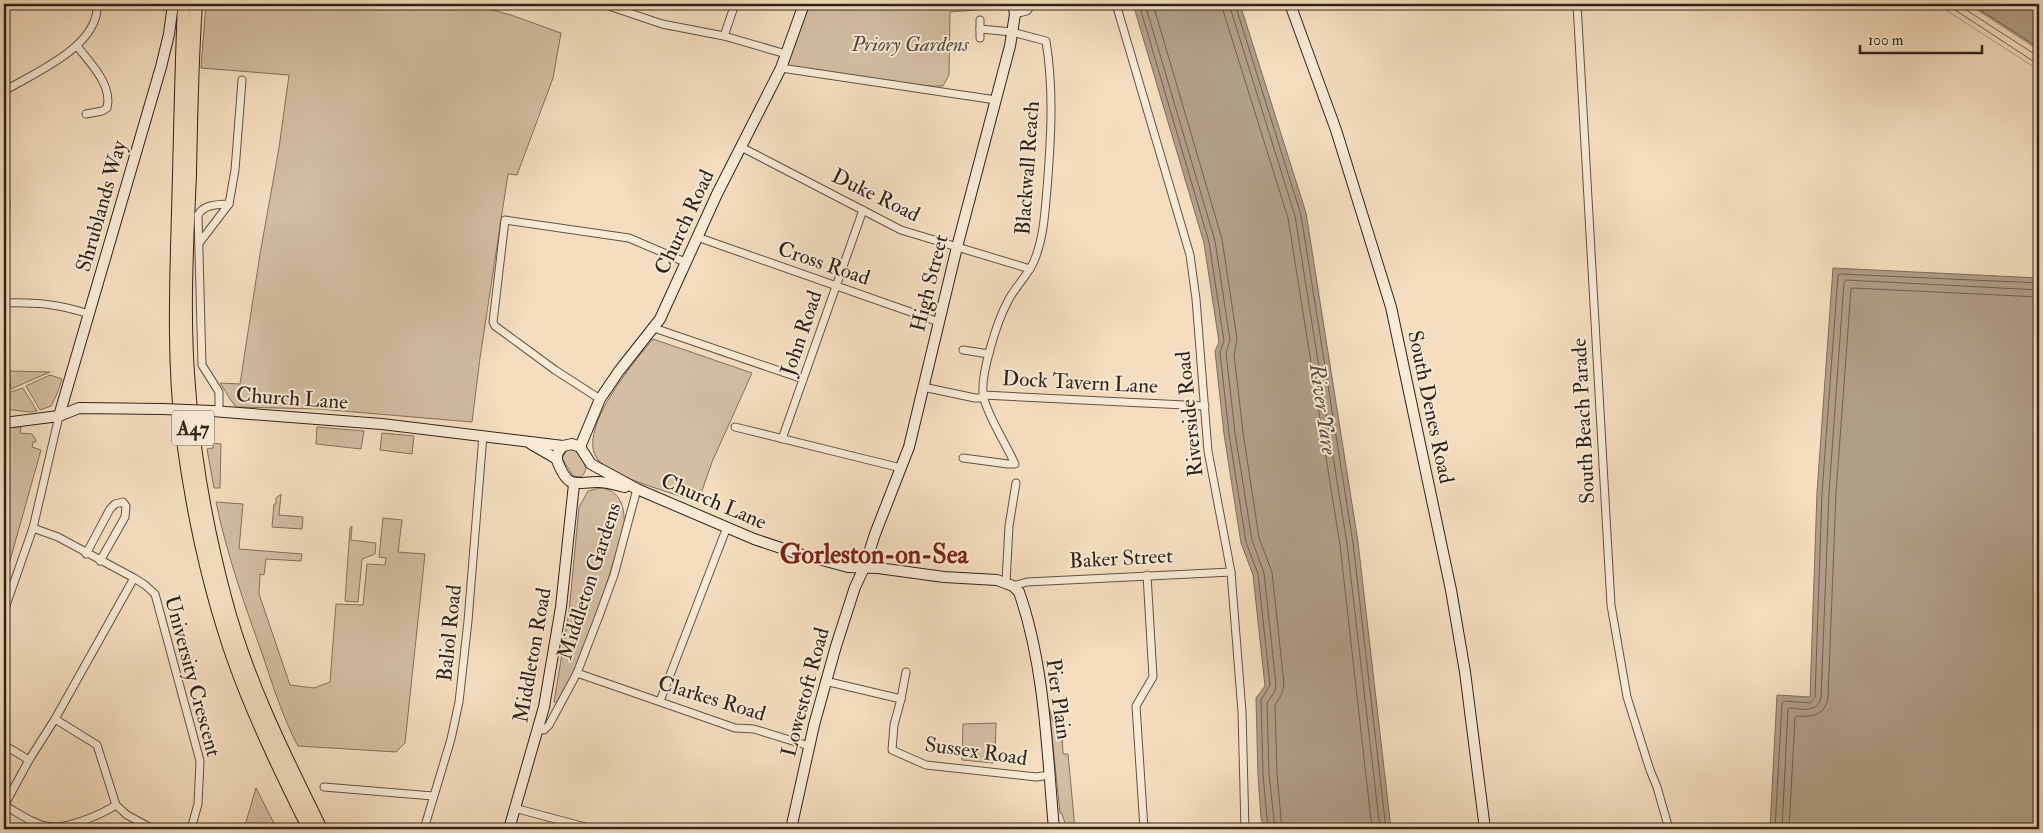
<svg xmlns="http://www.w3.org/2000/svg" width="2043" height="833" font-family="'IM FELL Double Pica',serif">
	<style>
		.green { fill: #d3bea3; stroke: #82705e }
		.water { fill: #b19e87; stroke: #7d6d5b }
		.pier { fill: #f4debf }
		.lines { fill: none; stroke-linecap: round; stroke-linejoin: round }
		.shore { stroke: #706050; stroke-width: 1 }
		.street-casing { stroke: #615243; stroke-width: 9 }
		.secondary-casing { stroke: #30231a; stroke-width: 12 }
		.highway-casing { stroke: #30231a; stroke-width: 14 }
		.street { stroke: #f8ead5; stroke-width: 7 }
		.secondary { stroke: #f8ead5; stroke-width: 10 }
		.highway { stroke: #f4debf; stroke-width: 12 }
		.secondary-bridge-casing { stroke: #30231a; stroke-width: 12; stroke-linecap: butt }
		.secondary-bridge { stroke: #f8ead5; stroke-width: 10 }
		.labels { text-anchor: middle; stroke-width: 4; stroke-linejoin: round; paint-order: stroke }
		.shield { fill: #f8ead5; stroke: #6c5f52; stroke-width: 1 }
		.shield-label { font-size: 20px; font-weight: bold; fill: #30231a }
		.park-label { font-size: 21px; font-style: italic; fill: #594a3c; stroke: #f8ead5 }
		.street-label { font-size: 21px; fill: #30231a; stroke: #f8ead5 }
		.water-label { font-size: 22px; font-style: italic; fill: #5d4e40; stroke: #f8ead5 }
		.district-label { font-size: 26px; font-weight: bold; fill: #7a1f14; stroke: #f8ead5 }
	</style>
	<rect width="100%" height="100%" fill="#f4debf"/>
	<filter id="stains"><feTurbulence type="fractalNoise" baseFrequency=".004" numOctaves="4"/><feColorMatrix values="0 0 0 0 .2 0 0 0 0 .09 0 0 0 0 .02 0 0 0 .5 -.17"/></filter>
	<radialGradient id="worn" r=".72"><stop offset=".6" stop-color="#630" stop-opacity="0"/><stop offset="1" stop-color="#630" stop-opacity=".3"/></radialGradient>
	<!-- green -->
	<g class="green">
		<path d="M206 4H469L511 15 561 33 553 78 517 175 508 174 480 358 472 422 319 409 236 407C229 399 226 391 220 383L240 384 260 254 279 148 289 75 201 68Z"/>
		<polygon points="808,4 1004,4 1005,10 988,9 950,12 949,75 943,86 932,86 817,76 786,67"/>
		<path d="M653 339 752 373 712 462 698 502C673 493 617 479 599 461 573 433 635 361 653 339Z"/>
		<polygon points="9,371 50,372 11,389"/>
		<path d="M50 375 62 379C59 389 56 397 51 406L40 410 26 386Z"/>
		<polygon points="23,388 37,411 30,412 4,409 4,394"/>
		<polygon points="4,427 21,427 20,433 32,434 36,440 36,442 33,442 32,447 41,450 4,582"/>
		<polygon points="317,427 364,431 361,449 316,444"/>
		<polygon points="382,433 414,436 412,454 380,450"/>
		<polygon points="213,443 221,444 220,488 214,488 207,449 213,448"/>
		<path d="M571 449 576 450C582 459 591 469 581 477L573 476 562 458 567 450Z"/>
		<path d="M600 488C616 489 623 501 624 516 626 530 619 544 615 557 600 607 582 656 560 703L554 702 569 612 579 507 588 491Z"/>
		<polygon points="281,494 279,515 303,517 302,529 272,527 274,504 276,504 276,498"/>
		<path d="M216 502 243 504 239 549 302 554 301 561 266 559 264 575 260 574 259 594 290 685 314 688 330 682 336 604 363 605 367 564 385 565 386 558 379 557 383 518 402 520 398 552 425 554 405 743 396 752 298 746C283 718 273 686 263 656 245 606 227 555 216 502Z"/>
		<polygon points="352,526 351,540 376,543 375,554 362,559 358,602 345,601 350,528"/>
		<polygon points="1049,708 1057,733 1062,733 1063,754 1068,754 1075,829 1067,829 1062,814 1060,813"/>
		<polygon points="996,723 995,759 993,763 962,760 963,724"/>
		<polygon points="256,788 277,829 244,829"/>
	</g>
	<!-- water -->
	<g class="water">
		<polygon points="1133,4 1240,4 1306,213 1358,542 1391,829 1264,829 1261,818 1258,775 1256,698 1265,686 1253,575 1241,543 1224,434 1215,351 1219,342 1204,243"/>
		<polygon points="1937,4 2039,4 2039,70"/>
		<polygon points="1833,268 2039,278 2039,829 1770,829 1777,695 1810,697 1817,492"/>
	</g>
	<!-- pier -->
	<polygon class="pier" points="1937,4 1967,4 2039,51 2039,70"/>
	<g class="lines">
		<!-- shore -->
		<g class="shore">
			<polyline points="1139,4 1209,242 1224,341 1220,352 1229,434 1246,542 1258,574 1270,685 1261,700 1263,774 1268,829"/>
			<polyline points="1145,4 1215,241 1230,340 1226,353 1235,433 1252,540 1264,573 1276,685 1275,691 1267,703 1269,774 1275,829"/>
			<polyline points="1153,4 1222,239 1237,339 1234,355 1243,432 1259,538 1272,572 1284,684 1282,694 1275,705 1277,774 1282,829"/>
			<polyline points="1221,4 1288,218 1340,545 1372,829"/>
			<polyline points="1229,4 1295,216 1347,544 1380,829"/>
			<polyline points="1235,4 1301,215 1353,543 1386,829"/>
			<polyline points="1946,4 2039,65"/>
			<polyline points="1957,4 2039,57"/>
			<polyline points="1971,4 2039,48"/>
			<polyline points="1775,829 1782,703 1784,701 1810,703 1815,697 1822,493 1838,275 1840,274 2039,283"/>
			<path d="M1782 829 1788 709 1790 708C1803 709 1817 713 1821 698L1829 493 1844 282 1846 280 2039 290"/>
			<path d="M1789 829 1795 718 1797 716C1812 717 1825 715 1828 698L1836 493 1851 289 1853 288 2039 297"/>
		</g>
		<!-- street casing -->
		<g class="street-casing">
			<g id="street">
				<polyline points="603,4 662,24 724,36 786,54"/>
				<polyline points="1116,4 1190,255 1196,299 1208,451 1231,572 1242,712 1245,829"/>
				<polyline points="1577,4 1611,605 1627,697 1650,770 1657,787 1669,829"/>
				<polyline points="1015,14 1027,11 1032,4"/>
				<polyline points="980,20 980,38"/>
				<polyline points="724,36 735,4"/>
				<path d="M77 46C90 63 113 85 107 108L102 111 86 114"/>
				<polyline points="781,68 996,100"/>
				<path d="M4 91C34 73 100 46 97 4"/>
				<polyline points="741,147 901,230 1030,269"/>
				<polyline points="4,167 6,205 4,231"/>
				<polyline points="229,204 235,170 242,80"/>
				<polyline points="697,237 939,322"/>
				<path d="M200 242 229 204C217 205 204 204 198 215L202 365 219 392V412"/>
				<path d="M4 303C37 302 58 304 89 314"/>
				<polyline points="654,328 803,379"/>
				<polyline points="963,350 989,354"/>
				<polyline points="923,387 975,398 984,398"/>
				<polyline points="983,395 1205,406"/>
				<polyline points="600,399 555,370 495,326 493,322 505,220 629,238 685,262"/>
				<polyline points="735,427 901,468"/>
				<polyline points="782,439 863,210"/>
				<path d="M963 458 1008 464H1015C1005 442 991 422 984 399 978 379 998 319 1008 301 1016 285 1031 273 1036 256 1044 234 1045 211 1047 189 1051 139 1054 90 1046 41L1012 32 980 29"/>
				<polyline points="33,528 58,537 134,578 145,585 155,594 200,761 198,804 191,829"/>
				<polyline points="86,554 110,509 115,504 123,502 126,506 125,517 100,561"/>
				<polyline points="1006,582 1009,526 1016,483"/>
				<polyline points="1013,586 1027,582 1231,572"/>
				<polyline points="4,611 33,528 59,416"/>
				<polyline points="577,673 735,728 754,729 809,746"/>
				<polyline points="825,681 901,699 894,725 892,750 926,765 1036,777 1050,775"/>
				<polyline points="901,699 906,672"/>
				<polyline points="660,701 727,527"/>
				<polyline points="55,719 97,745 116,805 127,815 153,829"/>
				<polyline points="539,729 544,730 549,725 577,673 599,616 614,575 637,489"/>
				<polyline points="4,745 29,760"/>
				<polyline points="324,787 433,796"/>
				<path d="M4 805C18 813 37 827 54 827 72 827 102 814 116 805"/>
				<polyline points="4,806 29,760 55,719 134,578"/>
				<polyline points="514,808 593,829"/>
				<polyline points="424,829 451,739 459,702 468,621 483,435"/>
				<polyline points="1144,829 1136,706 1153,677 1147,575"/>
			</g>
		</g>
		<!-- secondary casing -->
		<g class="secondary-casing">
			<g id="secondary">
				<polyline points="1290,4 1336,130 1391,307 1451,590 1465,672 1485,829"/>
				<path d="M212 411 382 424 563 446 572 444 580 447 591 464 637 489 754 539 796 553 848 567 878 568 944 577 997 580 1013 586 1019 592C1045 666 1047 752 1054 829"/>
				<polyline points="59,416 161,67 169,34 173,4"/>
				<polyline points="4,423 59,416 79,408 162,409"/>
				<polyline points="531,444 557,459"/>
				<path d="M563 446C558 451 555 456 558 463 569 490 575 482 598 482 607 482 616 485 625 487"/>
				<polyline points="580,447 600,399 619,371 660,319 717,194 781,68 804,4"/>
				<polyline points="509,829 544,707 561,607 574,484"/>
				<polyline points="791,829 814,725 836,646 855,587 864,568 875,534 909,447 957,247 1010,46 1015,14 1013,4"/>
			</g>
		</g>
		<!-- highway casing -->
		<g class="highway-casing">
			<g id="highway">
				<path d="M184 4C181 73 180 143 178 212 176 286 173 361 182 434 192 510 208 586 233 658 254 717 281 773 309 829"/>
				<path d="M196 4C192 60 191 117 190 174 187 245 183 317 189 387 194 458 207 529 225 597 246 678 284 754 321 829"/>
			</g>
		</g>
		<!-- street -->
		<use href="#street" class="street"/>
		<!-- secondary -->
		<use href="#secondary" class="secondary"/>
		<!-- highway -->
		<use href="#highway" class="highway"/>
		<!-- secondary-bridge casing -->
		<g class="secondary-bridge-casing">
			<polyline id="secondary-bridge" points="162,409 212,411"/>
		</g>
		<!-- secondary-bridge -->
		<use href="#secondary-bridge" class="secondary-bridge"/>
	</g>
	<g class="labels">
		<!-- shield labels -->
		<rect class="shield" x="172" y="410.5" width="42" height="35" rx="4"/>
		<g class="shield-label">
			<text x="193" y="435">A47</text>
		</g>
		<!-- park labels -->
		<g class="park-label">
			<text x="910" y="51">Priory Gardens</text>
		</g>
		<!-- street labels -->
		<g class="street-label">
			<text transform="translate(1027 168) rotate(-86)" y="7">Blackwall Reach</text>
			<text transform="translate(876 195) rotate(26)" y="7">Duke Road</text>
			<text transform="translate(101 206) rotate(-74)" y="7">Shrublands Way</text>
			<text transform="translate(684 222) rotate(-65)" y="7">Church Road</text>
			<text transform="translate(824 263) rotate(19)" y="7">Cross Road</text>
			<text transform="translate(929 283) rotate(-76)" y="7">High Street</text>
			<text transform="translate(801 333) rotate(-71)" y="7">John Road</text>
			<text transform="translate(1080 382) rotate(3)" y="7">Dock Tavern Lane</text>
			<text transform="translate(292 398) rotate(4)" y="7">Church Lane</text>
			<text transform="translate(1431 407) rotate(78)" y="7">South Denes Road</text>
			<text transform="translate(1189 414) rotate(-96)" y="7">Riverside Road</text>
			<text transform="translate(1583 421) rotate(-93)" y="7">South Beach Parade</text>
			<text transform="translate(714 501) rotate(23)" y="7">Church Lane</text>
			<text transform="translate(1121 558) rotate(-3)" y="7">Baker Street</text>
			<text transform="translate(589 581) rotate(-72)" y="7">Middleton Gardens</text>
			<text transform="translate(449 633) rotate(-84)" y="7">Baliol Road</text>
			<text transform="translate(532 655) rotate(-80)" y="7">Middleton Road</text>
			<text transform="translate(193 676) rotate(75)" y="7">University Crescent</text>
			<text transform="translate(805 692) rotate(-75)" y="7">Lowestoft Road</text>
			<text transform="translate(712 698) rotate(17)" y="7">Clarkes Road</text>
			<text transform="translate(1059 699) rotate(82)" y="7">Pier Plain</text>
			<text transform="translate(976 751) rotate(8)" y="7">Sussex Road</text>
		</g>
		<!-- water labels -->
		<g class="water-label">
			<text transform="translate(1324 409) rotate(82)" y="8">River Yare</text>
		</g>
		<!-- district labels -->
		<g class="district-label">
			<text x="874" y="563">Gorleston-on-Sea</text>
		</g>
	</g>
	<!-- margin -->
	<rect width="2043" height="833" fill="none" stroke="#f4debf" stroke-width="20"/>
	<rect x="5" y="5" width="2033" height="823" fill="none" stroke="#30231a" stroke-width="2.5"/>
	<rect x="10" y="10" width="2023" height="813" fill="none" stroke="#30231a"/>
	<!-- scale -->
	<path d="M1860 45v8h122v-8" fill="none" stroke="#30231a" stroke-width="2.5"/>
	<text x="1868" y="45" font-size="15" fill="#30231a" stroke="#f8ead5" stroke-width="4" paint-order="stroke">100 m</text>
	<rect width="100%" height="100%" filter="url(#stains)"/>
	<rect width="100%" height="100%" fill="url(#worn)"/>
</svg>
